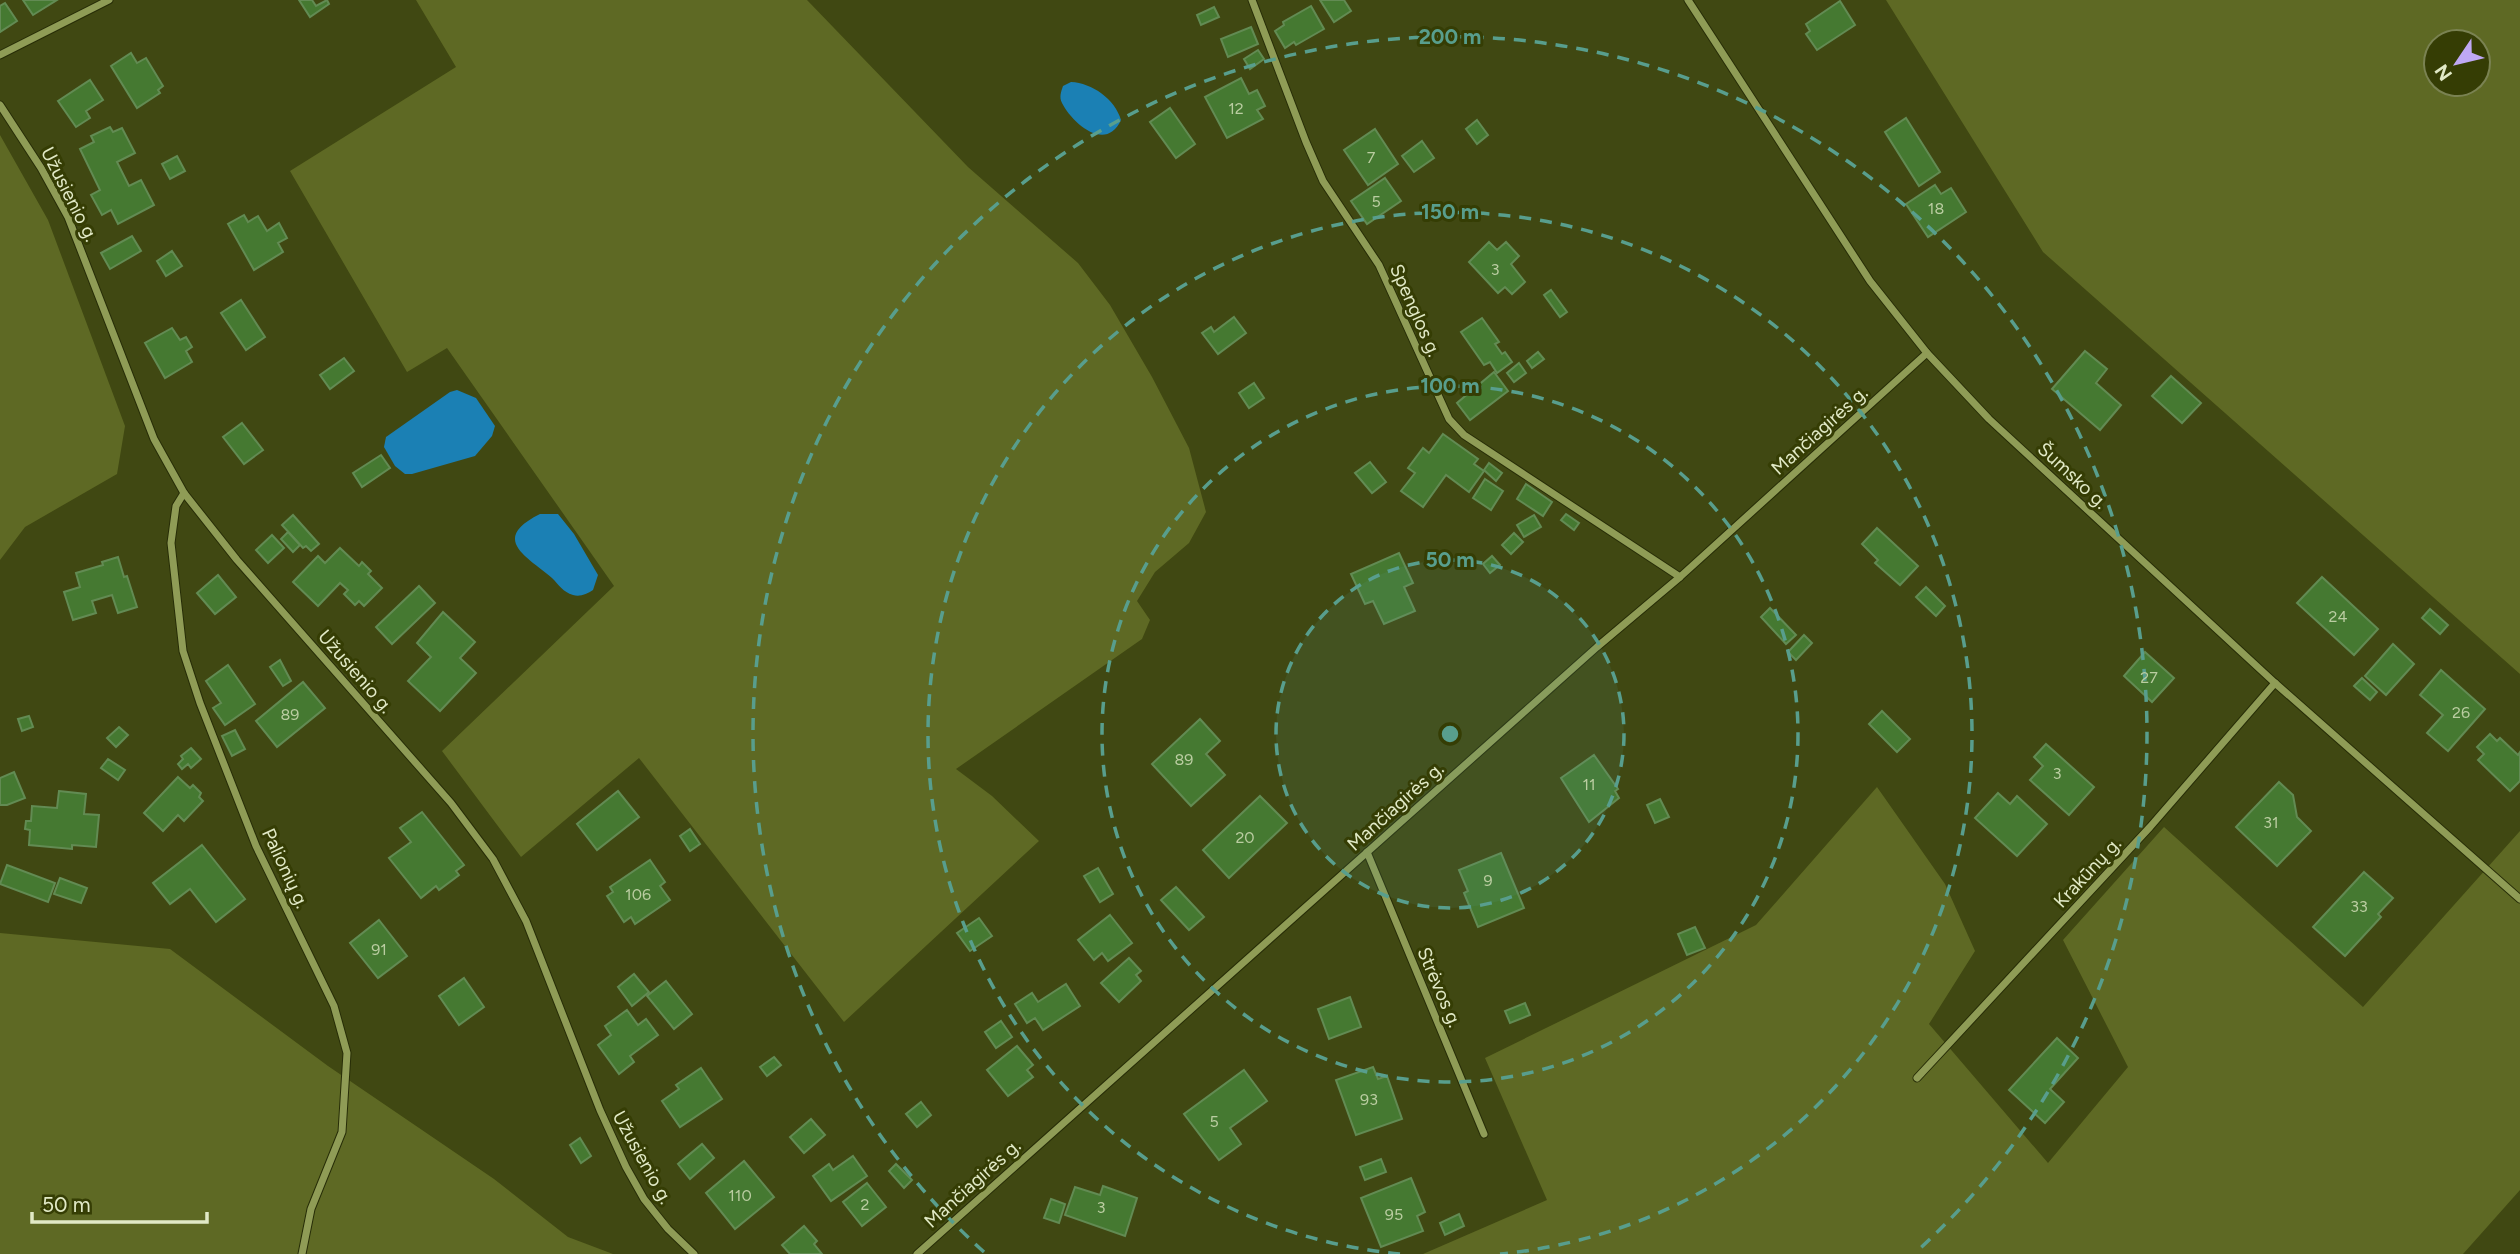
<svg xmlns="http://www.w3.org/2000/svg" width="2520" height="1254" font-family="Figtree,sans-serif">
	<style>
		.green { fill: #5e6924; fill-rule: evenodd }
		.water { fill: #1b80b4 }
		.building { fill: #457931; stroke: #628b53; stroke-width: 2 }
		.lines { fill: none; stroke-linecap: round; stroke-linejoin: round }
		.minor-casing { stroke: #272d07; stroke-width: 9 }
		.minor { stroke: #8f9c56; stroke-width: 7 }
		.ring { fill: none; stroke: #589e8d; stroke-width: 3.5; stroke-dasharray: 12 9 }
		.labels { text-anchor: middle; stroke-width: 6; stroke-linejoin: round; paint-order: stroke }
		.number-label { font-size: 16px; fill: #bacda1 }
		.street-label { font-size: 19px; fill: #e1e9c6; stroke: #353d04 }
		.centre { fill: #589e8d; stroke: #353d04; stroke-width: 3.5 }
		.ring-label { font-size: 21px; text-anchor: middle; font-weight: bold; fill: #589e8d; stroke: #353d04; stroke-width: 6; stroke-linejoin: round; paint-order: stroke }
	</style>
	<rect width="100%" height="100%" fill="#404812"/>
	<!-- green -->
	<g class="green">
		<polygon points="416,0 807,0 968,167 1078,263 1110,305 1152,377 1189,448 1206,512 1189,543 1155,572 1137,601 1150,620 1142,639 956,769 992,796 1039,841 844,1022 639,758 521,857 442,751 614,586 447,348 407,372 290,171 456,67"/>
		<path d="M1886 0H2520V674L2043 252ZM2436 42H2478V84H2436Z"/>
		<polygon points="0,135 48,220 125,426 117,474 25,527 0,560"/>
		<polygon points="1877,787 1945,884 1975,951 1929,1024 2048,1163 2128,1067 2063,940 2164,827 2363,1007 2520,831 2520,1190 2463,1254 1423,1254 1547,1200 1485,1058 1756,925"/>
		<polygon points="0,933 170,949 328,1066 494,1179 568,1237 613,1254 0,1254"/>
	</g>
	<!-- water -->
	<g class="water">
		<path d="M1071 82C1092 83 1115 99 1121 120 1106 153 1072 123 1062 103 1059 97 1061 92 1063 86Z"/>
		<polygon points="457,390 476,398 495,426 492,436 475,456 412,474 405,474 395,466 384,447 386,437 450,392"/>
		<path d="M540 514H558L574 534 598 575 593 590C587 594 580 597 573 595 563 592 559 585 552 578 526 556 490 539 540 514Z"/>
	</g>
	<!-- building -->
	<g class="building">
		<polygon points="23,0 57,0 33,15"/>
		<polygon points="299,0 312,0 316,6 327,0 329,4 310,17"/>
		<polygon points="1320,0 1344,0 1351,11 1334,22"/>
		<polygon points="1840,1 1855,25 1817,50 1806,34 1810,31 1806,24"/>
		<polygon points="5,3 17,21 0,32 0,6"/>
		<polygon points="1311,6 1324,29 1296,45 1294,42 1285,48 1275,31 1284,25 1283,22"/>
		<polygon points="1214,7 1219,17 1201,25 1197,15"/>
		<polygon points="1251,27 1258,44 1228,57 1221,39"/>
		<polygon points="1258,50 1264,59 1250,69 1244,59"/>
		<polygon points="131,53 137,63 146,58 163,86 158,90 160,93 137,108 111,66"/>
		<polygon points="1241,78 1249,94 1257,90 1265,106 1257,110 1263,119 1227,138 1205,97"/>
		<polygon points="90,80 103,100 86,111 90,118 76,127 58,101"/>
		<polygon points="1170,108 1195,144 1176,158 1150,122"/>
		<polygon points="1906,118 1940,172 1919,186 1885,132"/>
		<polygon points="1477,120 1488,135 1477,144 1466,129"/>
		<polygon points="110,127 113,132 122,128 135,153 117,162 129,186 141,180 154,205 118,224 111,210 102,215 91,195 100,190 80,149 94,142 91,136"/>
		<polygon points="1375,129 1398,164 1368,185 1344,150"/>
		<polygon points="1422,141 1434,158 1414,172 1402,156"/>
		<polygon points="177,156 185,171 170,179 162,164"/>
		<polygon points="1385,178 1401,201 1367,224 1351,201"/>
		<polygon points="1935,185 1941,194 1951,188 1966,212 1928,237 1906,204"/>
		<polygon points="244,215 248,222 258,216 267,231 279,223 287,238 278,243 283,252 254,270 228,224"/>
		<polygon points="132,236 141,251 110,269 101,253"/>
		<polygon points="1489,242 1497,250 1506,242 1519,256 1511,264 1525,282 1512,294 1505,287 1498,293 1469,262"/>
		<polygon points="172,251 182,266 166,276 157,261"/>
		<polygon points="1551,290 1567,312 1560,317 1544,295"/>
		<polygon points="241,300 265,337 246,350 221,313"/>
		<polygon points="1234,317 1246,333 1218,354 1202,333 1211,327 1214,332"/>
		<polygon points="1482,318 1499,342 1495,344 1502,354 1505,352 1512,362 1497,373 1490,362 1484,365 1461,332"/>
		<polygon points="172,328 180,340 186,337 192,347 186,351 192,362 165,378 145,343"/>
		<polygon points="2085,351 2107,369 2096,383 2121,405 2100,430 2052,389"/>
		<polygon points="1538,352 1544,359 1532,368 1527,361"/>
		<polygon points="344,358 354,371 330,389 320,375"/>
		<polygon points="1519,363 1526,373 1514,382 1507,373"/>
		<polygon points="1494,372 1508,391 1470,420 1457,403"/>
		<polygon points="2171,376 2201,403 2182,423 2152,396"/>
		<polygon points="1254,383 1264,398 1249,408 1239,393"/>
		<polygon points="242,423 263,450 244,464 223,437"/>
		<polygon points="1443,434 1478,459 1474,464 1484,471 1469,492 1446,475 1423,507 1401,491 1415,473 1408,468 1423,448 1429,453"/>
		<polygon points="381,455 390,468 362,487 353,473"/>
		<polygon points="1370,462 1386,482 1372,493 1355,473"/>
		<polygon points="1489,463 1502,473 1496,481 1484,470"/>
		<polygon points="1485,479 1503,491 1491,510 1473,498"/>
		<polygon points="1526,484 1552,502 1543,516 1517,499"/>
		<polygon points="1566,514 1579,523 1574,530 1561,520"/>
		<polygon points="293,515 319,544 311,551 306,546 303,548 282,525"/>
		<polygon points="1534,515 1541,527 1524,537 1517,525"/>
		<polygon points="1877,528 1918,566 1900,585 1875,563 1878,560 1862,544"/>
		<polygon points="288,532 300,545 293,552 281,539"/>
		<polygon points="1514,533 1523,542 1511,554 1502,545"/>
		<polygon points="272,535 284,548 268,563 256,550"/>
		<polygon points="340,548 359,566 362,562 371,571 368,574 382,588 364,606 359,601 355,605 344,594 348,590 340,583 318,606 293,582 318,556 325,563"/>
		<polygon points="1399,553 1413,583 1404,587 1415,611 1384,624 1373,601 1365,604 1351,574"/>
		<polygon points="1492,556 1500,565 1490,573 1483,564"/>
		<polygon points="118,557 124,577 127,576 137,607 118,613 112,595 92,601 96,613 73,620 64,592 80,587 76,573 103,565 102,562"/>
		<polygon points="218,575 236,597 215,614 197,593"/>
		<polygon points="2322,577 2378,629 2354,655 2297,603"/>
		<polygon points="419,586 435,603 392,644 376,627"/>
		<polygon points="1926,587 1945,606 1936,616 1916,597"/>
		<polygon points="1770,608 1796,635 1786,644 1761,617"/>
		<polygon points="2430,609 2448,625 2440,634 2422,618"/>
		<polygon points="443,612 475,642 460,658 476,673 440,711 408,681 431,657 417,643"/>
		<polygon points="1804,635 1812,643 1796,660 1788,652"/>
		<polygon points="2393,644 2414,664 2386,695 2365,676"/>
		<polygon points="2145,652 2174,678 2152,702 2124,676"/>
		<polygon points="280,660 291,681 283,686 270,667"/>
		<polygon points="228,665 255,704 225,725 213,708 221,703 206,681"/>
		<polygon points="2441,670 2485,709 2448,751 2427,733 2443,715 2420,695"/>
		<polygon points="2362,678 2377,692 2370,700 2354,686"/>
		<polygon points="303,682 325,708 277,747 256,721"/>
		<polygon points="1882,711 1910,739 1897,752 1869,724"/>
		<polygon points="29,716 33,727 22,731 18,719"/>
		<polygon points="1200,719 1220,741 1206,754 1225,775 1191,806 1152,764"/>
		<polygon points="119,727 128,735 116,747 107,738"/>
		<polygon points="235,730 245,749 232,756 222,736"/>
		<polygon points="2490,734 2497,741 2500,738 2518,755 2520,752 2520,781 2510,791 2478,760 2484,754 2477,747"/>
		<polygon points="2046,744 2094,787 2069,815 2030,780 2043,766 2034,757"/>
		<polygon points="191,748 201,759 191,768 188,764 182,769 178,764 183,759 181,756"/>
		<polygon points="1594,755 1618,789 1615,791 1619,798 1589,822 1561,778"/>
		<polygon points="108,759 125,770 118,780 101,768"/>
		<polygon points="14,772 25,798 7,805 0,805 0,778"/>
		<polygon points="178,777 190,788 193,785 201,793 199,797 203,801 184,821 178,815 163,831 144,813"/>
		<polygon points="2279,782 2293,795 2297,817 2311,831 2277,866 2236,827"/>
		<polygon points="59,791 86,794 84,814 99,815 96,847 72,845 72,849 29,845 30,830 25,829 26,821 31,821 32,806 57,808"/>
		<polygon points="618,791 639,817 597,850 577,824"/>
		<polygon points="1998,793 2010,804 2017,796 2047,824 2017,856 1975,818"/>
		<polygon points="1260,796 1287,823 1229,878 1203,850"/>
		<polygon points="1660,799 1669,817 1655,823 1647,805"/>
		<polygon points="422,812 464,865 456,871 459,875 439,890 436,886 421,898 389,858 411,842 400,828"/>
		<polygon points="690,829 700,844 690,851 680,836"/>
		<polygon points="202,845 245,899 216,922 190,889 170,904 153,883"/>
		<polygon points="1501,853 1524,908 1478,927 1464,893 1468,891 1459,870"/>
		<polygon points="650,860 665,882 660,886 670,900 635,924 631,917 624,922 607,896 613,892 610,887"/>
		<polygon points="7,865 55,883 48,902 0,884"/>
		<polygon points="1098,868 1113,894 1100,902 1084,876"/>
		<polygon points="2364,872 2393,898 2378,914 2381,917 2345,956 2313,927"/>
		<polygon points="60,878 87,888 81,903 54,894"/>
		<polygon points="1176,887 1204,917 1189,930 1161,900"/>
		<polygon points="1110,915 1132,943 1108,961 1102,953 1094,960 1078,940"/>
		<polygon points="979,918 992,936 970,951 957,933"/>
		<polygon points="379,920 407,956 378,978 350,943"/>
		<polygon points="1695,927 1705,948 1687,955 1678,934"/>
		<polygon points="1129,958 1141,971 1136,975 1141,981 1119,1002 1101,983"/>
		<polygon points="634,974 649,992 632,1006 618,987"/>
		<polygon points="464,978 484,1007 459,1025 439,996"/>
		<polygon points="666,981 692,1014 674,1029 647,996"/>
		<polygon points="1066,984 1080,1006 1043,1030 1035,1018 1027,1023 1015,1004 1032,993 1038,1002"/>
		<polygon points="1350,997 1361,1027 1329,1039 1318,1009"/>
		<polygon points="1525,1003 1530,1015 1510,1023 1505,1011"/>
		<polygon points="627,1010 638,1025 646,1019 658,1035 630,1056 634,1062 619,1074 598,1045 611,1035 605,1026"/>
		<polygon points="1001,1021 1012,1037 996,1048 985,1032"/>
		<polygon points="2057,1038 2078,1058 2050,1089 2064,1102 2045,1123 2009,1090"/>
		<polygon points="1017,1046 1033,1065 1027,1070 1033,1077 1008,1096 987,1070"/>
		<polygon points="774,1057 781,1065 767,1076 760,1067"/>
		<polygon points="1373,1067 1378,1079 1387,1076 1402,1119 1356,1135 1336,1080"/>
		<polygon points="701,1068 722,1099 680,1127 662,1101 679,1089 676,1085"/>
		<polygon points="1244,1070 1267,1101 1230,1128 1241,1144 1219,1160 1184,1114"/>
		<polygon points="921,1102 931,1115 917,1127 906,1114"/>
		<polygon points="811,1119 825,1135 804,1153 790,1137"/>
		<polygon points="580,1138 591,1156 581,1163 570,1145"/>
		<polygon points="702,1144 714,1158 690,1179 678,1164"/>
		<polygon points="853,1156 867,1176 831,1201 813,1176 829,1164 833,1170"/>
		<polygon points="1381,1159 1386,1172 1365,1180 1360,1167"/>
		<polygon points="744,1161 774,1197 735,1229 706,1193"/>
		<polygon points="896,1164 912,1180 904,1188 889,1171"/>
		<polygon points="1411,1178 1425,1212 1417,1216 1423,1231 1381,1247 1361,1198"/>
		<polygon points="867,1183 886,1207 862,1226 843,1202"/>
		<polygon points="1103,1186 1137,1198 1125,1236 1065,1215 1075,1187 1100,1195"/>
		<polygon points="1051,1199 1065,1204 1059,1223 1044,1218"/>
		<polygon points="1459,1214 1464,1226 1445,1235 1440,1223"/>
		<polygon points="804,1226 817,1241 814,1244 822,1254 790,1254 782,1245"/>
	</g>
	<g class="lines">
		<!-- minor casing -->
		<g class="minor-casing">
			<g id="minor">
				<polyline points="1252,0 1306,142 1323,181 1379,265 1449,419 1464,435 1680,577"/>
				<polyline points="1688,0 1870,281 1927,353 1989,419 2275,683 2520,899"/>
				<polyline points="0,55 109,0"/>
				<polyline points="0,105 41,168 68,217 154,439 184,493 237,560 451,803 493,859 526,921 600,1110 626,1167 644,1199 668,1229 694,1254"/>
				<polyline points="184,493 176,506 171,543 183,651 200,703 256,846 334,1006 347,1053 342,1132 311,1209 302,1254"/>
				<polyline points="1367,852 1484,1134"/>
				<polyline points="1917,1078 2150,827 2275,683"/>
				<polyline points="917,1254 1597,647 1680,577 1927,353"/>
			</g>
		</g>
		<!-- minor -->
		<use href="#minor" class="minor"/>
	</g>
	<!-- distance rings -->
	<circle cx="1450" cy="734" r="174" fill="#589e8d" fill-opacity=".12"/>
	<g class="ring">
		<circle cx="1450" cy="734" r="174"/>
		<circle cx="1450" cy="734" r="348"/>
		<path d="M1400 1254A522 522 0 1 1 1500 1254"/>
		<path d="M984 1252A697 697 0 1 1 1916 1252"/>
	</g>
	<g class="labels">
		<!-- number labels -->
		<g class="number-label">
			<text x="1236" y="114">12</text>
			<text x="1371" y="163">7</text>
			<text x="1376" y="207">5</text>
			<text x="1936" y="214">18</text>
			<text x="1495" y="275">3</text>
			<text x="2338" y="622">24</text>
			<text x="2149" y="683">27</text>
			<text x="2461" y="718">26</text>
			<text x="290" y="720">89</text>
			<text x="1184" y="765">89</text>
			<text x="2057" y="779">3</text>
			<text x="1589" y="790">11</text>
			<text x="2271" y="828">31</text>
			<text x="1245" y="843">20</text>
			<text x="1488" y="886">9</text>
			<text x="638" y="900">106</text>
			<text x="2359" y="912">33</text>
			<text x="379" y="955">91</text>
			<text x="1369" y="1105">93</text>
			<text x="1214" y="1127">5</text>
			<text x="740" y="1201">110</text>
			<text x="865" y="1210">2</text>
			<text x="1101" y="1213">3</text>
			<text x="1394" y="1220">95</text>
		</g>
		<!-- street labels -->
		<g class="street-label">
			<text transform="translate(70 194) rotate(63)" y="7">Užusienio g.</text>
			<text transform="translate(1416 310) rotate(66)" y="7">Spenglos g.</text>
			<text transform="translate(1819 430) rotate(-42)" y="7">Mančiagirės g.</text>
			<text transform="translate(2073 475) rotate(43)" y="7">Šumsko g.</text>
			<text transform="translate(356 671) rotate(49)" y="7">Užusienio g.</text>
			<text transform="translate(1395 806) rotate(-42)" y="7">Mančiagirės g.</text>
			<text transform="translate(286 868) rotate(65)" y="7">Palionių g.</text>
			<text transform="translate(2087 872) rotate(-47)" y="7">Krakūnų g.</text>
			<text transform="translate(1440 987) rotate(67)" y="7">Strėvos g.</text>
			<text transform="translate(643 1157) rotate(61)" y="7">Užusienio g.</text>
			<text transform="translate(972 1183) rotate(-42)" y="7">Mančiagirės g.</text>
		</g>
	</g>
	<circle cx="1450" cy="734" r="10" class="centre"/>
	<g class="ring-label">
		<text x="1450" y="44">200 m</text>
		<text x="1450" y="219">150 m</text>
		<text x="1450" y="393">100 m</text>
		<text x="1450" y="567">50 m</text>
	</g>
	<!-- north arrow -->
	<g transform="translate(2457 63) rotate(235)"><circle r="33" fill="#353d04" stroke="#7a8252" stroke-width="2"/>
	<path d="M0-5L12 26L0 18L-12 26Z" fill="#bfa8f4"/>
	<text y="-10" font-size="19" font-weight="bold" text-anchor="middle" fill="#e1e9c6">N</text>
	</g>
	<!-- scale -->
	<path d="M32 1212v10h175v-10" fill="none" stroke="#e1e9c6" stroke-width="3.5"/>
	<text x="42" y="1212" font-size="21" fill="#e1e9c6" stroke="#353d04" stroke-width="5" paint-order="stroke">50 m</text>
</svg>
